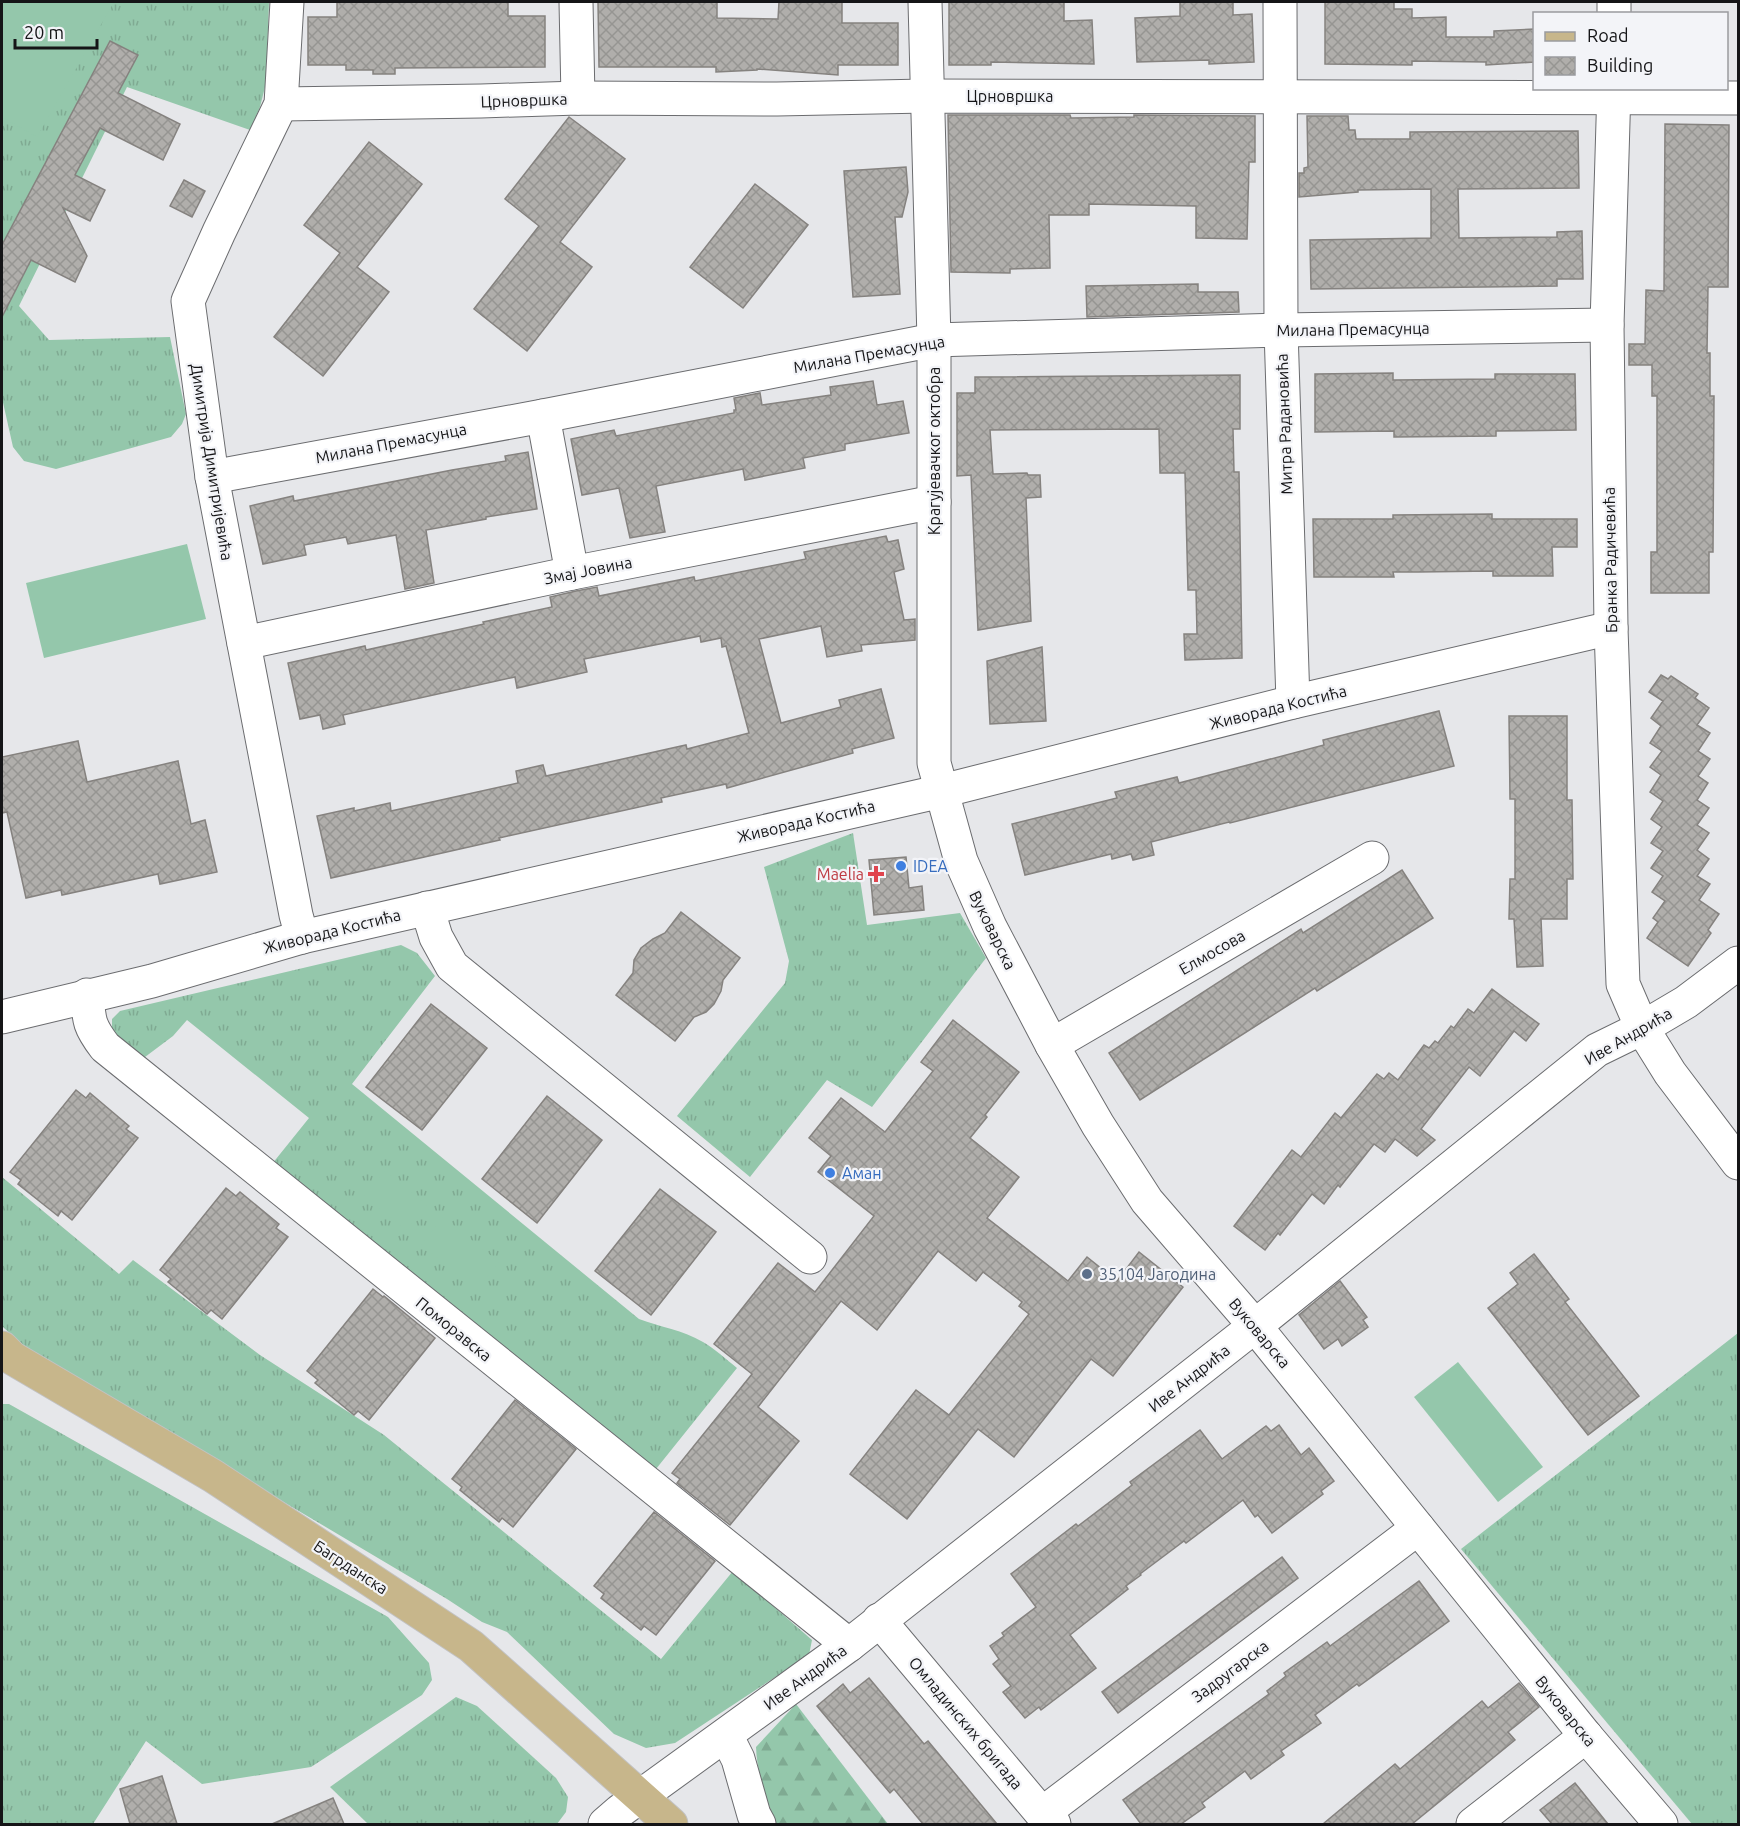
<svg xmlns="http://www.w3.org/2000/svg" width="1740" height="1826" font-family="Ubuntu,sans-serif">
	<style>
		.grass { fill: url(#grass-tufts) }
		.forest { fill: url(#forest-firs) }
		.pitch { fill: #94c7ab }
		.building { fill: url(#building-cross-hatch); stroke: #85827f; stroke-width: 1.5 }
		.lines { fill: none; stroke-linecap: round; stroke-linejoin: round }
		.minor-casing { stroke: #6b6c6f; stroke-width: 35 }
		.major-casing { stroke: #c2c2c3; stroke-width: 35 }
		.minor { stroke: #fff; stroke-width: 33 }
		.major { stroke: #c7b68b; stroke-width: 33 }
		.shop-dot { fill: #3f7fe0; stroke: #f3f4f8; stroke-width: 2 }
		.health-dot { fill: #e0444e; stroke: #f3f4f8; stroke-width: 2 }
		.service-dot { fill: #5c6f8a; stroke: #f3f4f8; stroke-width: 2 }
		.labels { text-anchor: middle; stroke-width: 4.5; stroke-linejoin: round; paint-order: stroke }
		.street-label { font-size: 16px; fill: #151517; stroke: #f3f4f8 }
		.shop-label { font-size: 16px; fill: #366cbe; stroke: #f3f4f8; text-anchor: start }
		.health-label { font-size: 16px; fill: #be3a42; stroke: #f3f4f8; text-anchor: end }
		.service-label { font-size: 16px; fill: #4e5e75; stroke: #f3f4f8; text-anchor: start }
	</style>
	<defs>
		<pattern id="grass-tufts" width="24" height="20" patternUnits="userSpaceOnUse" patternTransform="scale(1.5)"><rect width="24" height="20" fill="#94c7ab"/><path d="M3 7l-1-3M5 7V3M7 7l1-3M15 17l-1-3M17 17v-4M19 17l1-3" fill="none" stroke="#7faa92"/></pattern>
		<pattern id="forest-firs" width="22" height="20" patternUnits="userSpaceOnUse" patternTransform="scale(1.5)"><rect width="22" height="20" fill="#94c7ab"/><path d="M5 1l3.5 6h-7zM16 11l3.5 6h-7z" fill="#7faa92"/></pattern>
		<pattern id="building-cross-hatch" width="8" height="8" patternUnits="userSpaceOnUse" patternTransform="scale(1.5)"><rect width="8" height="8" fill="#b0aeab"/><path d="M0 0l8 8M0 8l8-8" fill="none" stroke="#969592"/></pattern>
	</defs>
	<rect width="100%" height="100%" fill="#e6e7ea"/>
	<!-- grass -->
	<g class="grass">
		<polygon points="2,2 269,2 266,83 260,107 250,130 127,87 19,306 49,340 170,337 186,414 182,424 171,437 56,469 24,461 13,447 2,398"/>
		<polygon points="853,833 867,925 960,913 986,958 872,1107 827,1080 750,1177 677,1116 785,983 789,961 764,867"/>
		<path d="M401 945 417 953 435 976 352 1084 639 1319C660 1327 683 1330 703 1342 715 1349 726 1359 737 1368L656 1469 272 1164 309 1118 187 1020 173 1036 145 1057 135 1054 112 1032V1019L120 1011Z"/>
		<polygon points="2,1177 119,1274 133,1260 260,1355 384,1435 661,1659 733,1571 812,1640 809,1655 675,1743 646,1748 614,1734 507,1632 482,1622 447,1599 26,1349 2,1326"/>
		<polygon points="1738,1333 1738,1824 1692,1824 1461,1549"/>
		<polygon points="2,1404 9,1404 388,1617 429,1663 432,1680 422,1695 311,1767 202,1784 146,1741 93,1824 2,1824"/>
		<polygon points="456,1697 477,1706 556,1778 568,1797 566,1812 557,1824 368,1824 330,1787"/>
	</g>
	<!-- forest -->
	<path class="forest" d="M796 1704 888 1824 776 1823C766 1799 757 1774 756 1747Z"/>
	<!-- pitch -->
	<g class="pitch">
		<polygon points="2,2 114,2 37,137 2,117"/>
		<polygon points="187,544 206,619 44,658 26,583"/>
		<polygon points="385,1171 427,1205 406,1230 364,1196"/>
		<polygon points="443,1217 499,1262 477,1290 421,1245"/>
		<polygon points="1458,1362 1543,1467 1498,1502 1414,1397"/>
	</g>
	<!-- building -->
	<g class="building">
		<polygon points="337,2 508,2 508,16 545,16 545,67 395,68 395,74 373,74 373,70 346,70 346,65 308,65 308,17 337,17"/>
		<polygon points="598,2 717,2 717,18 778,19 779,2 842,2 842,23 898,23 898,65 838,65 838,75 757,69 757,70 716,72 716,67 599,67"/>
		<polygon points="949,2 1064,2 1064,21 1092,20 1094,64 991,62 991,65 949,65"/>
		<polygon points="1180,2 1233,2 1233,15 1252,14 1254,62 1209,64 1209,60 1137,62 1135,18 1180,16"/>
		<polygon points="1325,2 1394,2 1394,9 1412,9 1412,18 1446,17 1446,37 1494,37 1494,31 1534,29 1534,62 1486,65 1486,62 1412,61 1412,65 1325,64"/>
		<polygon points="110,41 138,55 118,93 180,124 163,160 100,128 75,175 105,190 90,221 63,208 87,256 75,282 31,260 2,317 2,245"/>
		<polygon points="948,115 1070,115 1071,118 1134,117 1134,115 1255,116 1255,162 1249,162 1247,239 1196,238 1196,206 1089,204 1089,215 1049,215 1050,268 1010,269 1010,273 951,272"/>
		<polygon points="1307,116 1348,116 1349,130 1355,130 1356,139 1410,139 1410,132 1578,131 1579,188 1458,189 1459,238 1557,237 1557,232 1582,231 1583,279 1557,279 1557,286 1311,289 1310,240 1431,238 1431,189 1358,190 1358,192 1299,197 1299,173 1304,173 1304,168 1308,167"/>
		<polygon points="569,117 625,159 560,242 592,267 527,351 474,309 539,226 505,199"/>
		<polygon points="1665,124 1729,125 1728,287 1708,287 1707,353 1710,353 1710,396 1714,396 1713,552 1709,552 1709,593 1651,593 1651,552 1657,552 1657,396 1652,396 1652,365 1629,365 1629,344 1645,344 1646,290 1664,291"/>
		<polygon points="369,142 422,184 357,267 389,292 323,376 274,337 340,253 304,225"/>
		<polygon points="906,167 908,192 902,217 895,217 900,294 853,297 844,171"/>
		<polygon points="184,180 205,191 192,217 170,206"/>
		<polygon points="755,184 808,225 743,308 690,267"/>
		<polygon points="1198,284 1198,292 1238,292 1239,312 1087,317 1086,286"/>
		<polygon points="1393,373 1393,380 1495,379 1495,374 1575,374 1576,430 1496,431 1496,436 1394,437 1394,431 1315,432 1315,374"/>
		<polygon points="1240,375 1240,429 1233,429 1234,472 1239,472 1242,658 1185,660 1184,634 1197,634 1196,590 1188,590 1185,473 1160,473 1159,429 990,430 993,474 1027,473 1028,475 1040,475 1041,497 1026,498 1031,621 978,630 971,475 957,476 957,393 975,393 975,377"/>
		<polygon points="873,381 877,405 903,401 909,433 845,444 845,450 803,458 805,468 745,480 743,469 656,486 665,532 630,538 619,488 582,495 571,439 614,430 616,436 734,413 734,410 736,410 734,398 760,393 762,405 831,395 830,387"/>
		<polygon points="528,452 537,509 486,517 486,519 426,530 434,583 405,589 396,535 348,544 346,537 304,545 306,555 263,564 250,506 293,496 294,501 452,470 506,461 505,456"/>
		<polygon points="1492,514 1492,519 1577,519 1577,547 1552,547 1553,576 1493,576 1493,571 1418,572 1393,572 1394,577 1314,577 1313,519 1393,519 1393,515"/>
		<polygon points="886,536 888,542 898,540 904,569 894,572 904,620 915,619 915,640 861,645 862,651 827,657 821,626 759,639 781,723 841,707 839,700 881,689 894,738 852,749 853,753 727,788 726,784 661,798 662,802 499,838 500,840 331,878 317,816 354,808 354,811 390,803 391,811 518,783 516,771 543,765 546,776 686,745 687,749 749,733 726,646 722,647 721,638 701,642 700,636 584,659 587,672 517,688 515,677 343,715 345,724 323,729 320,715 300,719 288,663 365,646 366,650 484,624 483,622 552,607 550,597 576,591 597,587 599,596 694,577 695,581 806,559 804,552"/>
		<polygon points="1042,647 1046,721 990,724 987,661"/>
		<polygon points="1661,675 1668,679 1671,676 1698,694 1695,698 1709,708 1697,725 1710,733 1698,751 1710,759 1698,776 1708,783 1697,800 1709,808 1697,825 1709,833 1697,850 1709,859 1697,876 1710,884 1699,900 1719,914 1708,930 1711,933 1688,966 1647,938 1658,922 1653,918 1665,901 1652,892 1663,876 1651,868 1663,851 1651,843 1662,827 1651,819 1663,801 1650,792 1661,775 1650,767 1662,751 1650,743 1661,726 1651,718 1663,701 1649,692"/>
		<polygon points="1439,711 1454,766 1230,823 1229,822 1151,842 1154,855 1133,860 1131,854 1112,859 1111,854 1025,875 1012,824 1117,798 1115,792 1136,787 1177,777 1179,783 1324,745 1323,740"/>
		<polygon points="1509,716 1567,716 1567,800 1572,800 1573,879 1567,879 1567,919 1541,919 1543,966 1517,967 1514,919 1509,919 1510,879 1515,879 1515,799 1510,799"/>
		<polygon points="78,741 87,782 178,761 191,824 205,820 217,872 160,884 158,874 62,895 61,890 26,898 7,812 2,813 2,757"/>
		<polygon points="906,857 909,888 922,886 924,910 874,915 869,860"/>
		<polygon points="1402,870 1433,918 1317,991 1315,988 1140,1100 1109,1053 1301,929 1303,933"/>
		<polygon points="681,912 740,958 723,980 721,991 714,1004 706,1012 694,1017 675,1041 616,995 633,973 634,960 641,948 653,939 665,933"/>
		<polygon points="1492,989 1539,1024 1526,1041 1514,1031 1480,1076 1469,1067 1421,1129 1435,1140 1417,1156 1395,1139 1385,1152 1374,1144 1340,1187 1338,1185 1324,1204 1312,1194 1280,1235 1278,1233 1265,1250 1234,1226 1292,1150 1301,1157 1335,1113 1341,1118 1377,1074 1384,1079 1389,1073 1398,1080 1424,1045 1429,1048 1435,1041 1438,1043 1451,1026 1454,1028 1468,1009 1474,1013"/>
		<polygon points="431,1004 487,1048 422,1130 366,1087"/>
		<polygon points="953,1020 1019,1072 985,1115 987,1117 970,1138 1019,1177 987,1218 1068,1281 1087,1257 1117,1281 1139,1252 1183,1287 1113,1376 1091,1359 1014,1457 978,1429 907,1519 850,1474 916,1390 949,1415 1029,1314 1019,1306 1022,1302 983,1272 976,1281 938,1251 877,1330 841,1301 758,1407 799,1441 730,1525 677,1483 680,1479 672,1473 752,1374 714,1344 778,1263 815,1292 874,1216 818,1172 831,1156 809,1138 841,1098 885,1132 933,1071 921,1062"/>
		<polygon points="76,1090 86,1098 90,1093 129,1126 126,1129 138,1138 72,1220 61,1211 58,1216 18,1184 21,1180 10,1172"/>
		<polygon points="547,1096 602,1140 537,1223 482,1179"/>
		<polygon points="226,1188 236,1196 240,1192 279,1224 276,1228 288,1237 222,1319 211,1310 207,1314 168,1282 171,1279 160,1270"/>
		<polygon points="660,1189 716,1232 651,1315 595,1271"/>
		<polygon points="1534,1254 1569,1299 1565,1302 1639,1396 1588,1435 1488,1308 1518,1284 1510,1273"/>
		<polygon points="1340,1281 1367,1317 1363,1320 1368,1327 1342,1346 1338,1339 1324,1349 1299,1315"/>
		<polygon points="373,1289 383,1297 384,1296 435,1338 369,1420 358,1411 354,1415 315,1383 318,1380 307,1371"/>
		<polygon points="515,1400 576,1449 513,1527 502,1518 499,1522 460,1490 462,1487 452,1479"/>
		<polygon points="1279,1425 1301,1455 1309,1448 1334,1481 1321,1491 1323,1494 1272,1533 1258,1515 1255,1517 1243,1500 1186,1543 1184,1541 1140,1574 1141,1575 1126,1586 1128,1589 1070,1635 1096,1668 1041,1710 1039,1707 1025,1718 1003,1692 1011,1686 993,1664 999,1659 990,1646 1004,1636 1002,1633 1036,1607 1011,1574 1076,1524 1078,1526 1132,1485 1130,1482 1200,1430 1222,1459 1266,1426 1271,1431"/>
		<polygon points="654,1512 715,1561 656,1635 644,1626 641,1630 601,1598 604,1594 594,1586"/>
		<polygon points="1282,1557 1298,1578 1118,1713 1102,1692"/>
		<polygon points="1419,1581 1449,1621 1359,1686 1357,1684 1315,1715 1321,1723 1281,1751 1284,1755 1251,1779 1245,1771 1202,1803 1205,1807 1181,1824 1141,1824 1123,1800 1269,1694 1267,1691 1286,1676 1284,1673 1327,1642 1330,1646"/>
		<polygon points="869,1678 924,1744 928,1741 997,1824 923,1824 894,1789 890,1793 817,1706 843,1684 850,1693"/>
		<polygon points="1519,1683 1539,1707 1508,1732 1515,1740 1412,1824 1323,1824 1395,1764 1400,1769 1482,1701 1488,1708"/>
		<polygon points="162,1776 177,1824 130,1824 120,1789"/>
		<polygon points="1575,1783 1608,1824 1552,1824 1540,1810"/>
		<polygon points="333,1798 344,1824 272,1824"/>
	</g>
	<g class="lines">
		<!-- minor casing -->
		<g class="minor-casing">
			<g id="minor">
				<polyline points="287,2 281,104 219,232 188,301 212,477 296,915 302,937"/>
				<polyline points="576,2 578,98"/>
				<polyline points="925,2 934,340 934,763 961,861 990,927 1052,1045 1098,1125 1147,1201 1255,1326 1586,1736 1661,1824"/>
				<polyline points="1280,2 1281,330 1293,702"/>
				<polyline points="1614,2 1614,14"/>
				<polyline points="1614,88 1607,325 1611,628 1623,984 1642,1028 1670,1073 1738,1163"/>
				<polyline points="281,104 481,101 578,98 777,99 926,96 1738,98"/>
				<polyline points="543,416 572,573"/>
				<polyline points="212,477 543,416 934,340 1281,330 1607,325"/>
				<polyline points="244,643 572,573 934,502"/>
				<polyline points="427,908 436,937 452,966 810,1257"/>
				<path d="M87 995C89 1021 89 1026 105 1047L849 1645"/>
				<polyline points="2,1017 152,981 302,937 942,791 1293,702 1611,628"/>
				<polyline points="1052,1045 1372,858"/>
				<polyline points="879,1620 1042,1814 1054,1824"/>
				<polyline points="726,1735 738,1759 754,1815 759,1824"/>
				<polyline points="1042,1814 1418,1528"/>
				<polyline points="605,1824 620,1811 849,1645 1255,1326 1597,1050 1642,1028 1686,1002 1738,963"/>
				<polyline points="1473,1824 1586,1736"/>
			</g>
		</g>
		<!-- major casing -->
		<g class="major-casing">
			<polyline id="major" points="2,1348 12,1358 213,1476 471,1646 671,1824"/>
		</g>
		<!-- minor -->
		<use href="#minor" class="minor"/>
		<!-- major -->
		<use href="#major" class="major"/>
	</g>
	<!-- markers -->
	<g class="shop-dot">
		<circle cx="901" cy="866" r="6"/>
		<circle cx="830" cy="1173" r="6"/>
	</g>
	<path class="health-dot" d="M873 865h6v6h6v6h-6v6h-6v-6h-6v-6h6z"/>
	<circle class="service-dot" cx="1087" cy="1274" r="6"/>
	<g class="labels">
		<!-- street labels -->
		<g class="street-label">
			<text x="1010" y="102">Црновршка</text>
			<text transform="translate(524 100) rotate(-2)" y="6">Црновршка</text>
			<text transform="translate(1353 329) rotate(-1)" y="6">Милана Премасунца</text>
			<text transform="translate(869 354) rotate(-10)" y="6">Милана Премасунца</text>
			<text transform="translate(1284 424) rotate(-92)" y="6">Митра Радановића</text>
			<text transform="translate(391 443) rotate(-11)" y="6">Милана Премасунца</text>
			<text transform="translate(934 451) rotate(-90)" y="6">Крагујевачког октобра</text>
			<text transform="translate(212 462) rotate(81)" y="6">Димитрија Димитријевића</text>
			<text transform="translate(1610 560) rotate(-91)" y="6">Бранка Радичевића</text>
			<text transform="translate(588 570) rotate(-11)" y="6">Змај Јовина</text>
			<text transform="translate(1278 707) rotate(-14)" y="6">Живорада Костића</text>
			<text transform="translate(806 821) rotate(-13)" y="6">Живорада Костића</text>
			<text transform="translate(993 930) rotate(64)" y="6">Вуковарска</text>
			<text transform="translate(332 931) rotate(-14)" y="6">Живорада Костића</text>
			<text transform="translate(1212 952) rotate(-30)" y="6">Елмосова</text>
			<text transform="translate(1628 1036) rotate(-30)" y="6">Иве Андрића</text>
			<text transform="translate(454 1329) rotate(39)" y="6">Поморавска</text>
			<text transform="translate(1260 1333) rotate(50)" y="6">Вуковарска</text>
			<text transform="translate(1189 1378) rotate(-38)" y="6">Иве Андрића</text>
			<text transform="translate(351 1567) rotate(33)" y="6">Багрданска</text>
			<text transform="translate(1230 1671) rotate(-37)" y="6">Задругарска</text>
			<text transform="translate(805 1677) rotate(-36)" y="6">Иве Андрића</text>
			<text transform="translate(1566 1711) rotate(51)" y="6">Вуковарска</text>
			<text transform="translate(966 1723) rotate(50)" y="6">Омладинских бригада</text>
		</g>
		<!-- shop labels -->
		<g class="shop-label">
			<text x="913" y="872">IDEA</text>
			<text x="842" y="1179">Аман</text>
		</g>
		<!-- health labels -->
		<g class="health-label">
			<text x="864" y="880">Maelia</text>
		</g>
		<!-- service labels -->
		<g class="service-label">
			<text x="1099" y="1280">35104 Јагодина</text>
		</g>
	</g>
	<!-- border -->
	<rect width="1740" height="1826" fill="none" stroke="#151517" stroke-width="6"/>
	<!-- legend -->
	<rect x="1533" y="12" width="195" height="78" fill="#f3f4f8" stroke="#9a9b9e" stroke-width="1.5"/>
	<rect x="1545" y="32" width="30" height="9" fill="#c7b68b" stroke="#9a9b9e" stroke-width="1.5"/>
	<text x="1587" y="42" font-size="18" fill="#151517">Road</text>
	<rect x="1545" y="57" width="30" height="18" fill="url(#building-cross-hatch)" stroke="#9a9b9e" stroke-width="1.5"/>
	<text x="1587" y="72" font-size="18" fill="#151517">Building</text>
	<!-- scale -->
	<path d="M15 39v9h82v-9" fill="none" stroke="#151517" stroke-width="3"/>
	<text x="24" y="39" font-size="18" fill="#151517" stroke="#f3f4f8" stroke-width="4.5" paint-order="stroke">20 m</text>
</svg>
